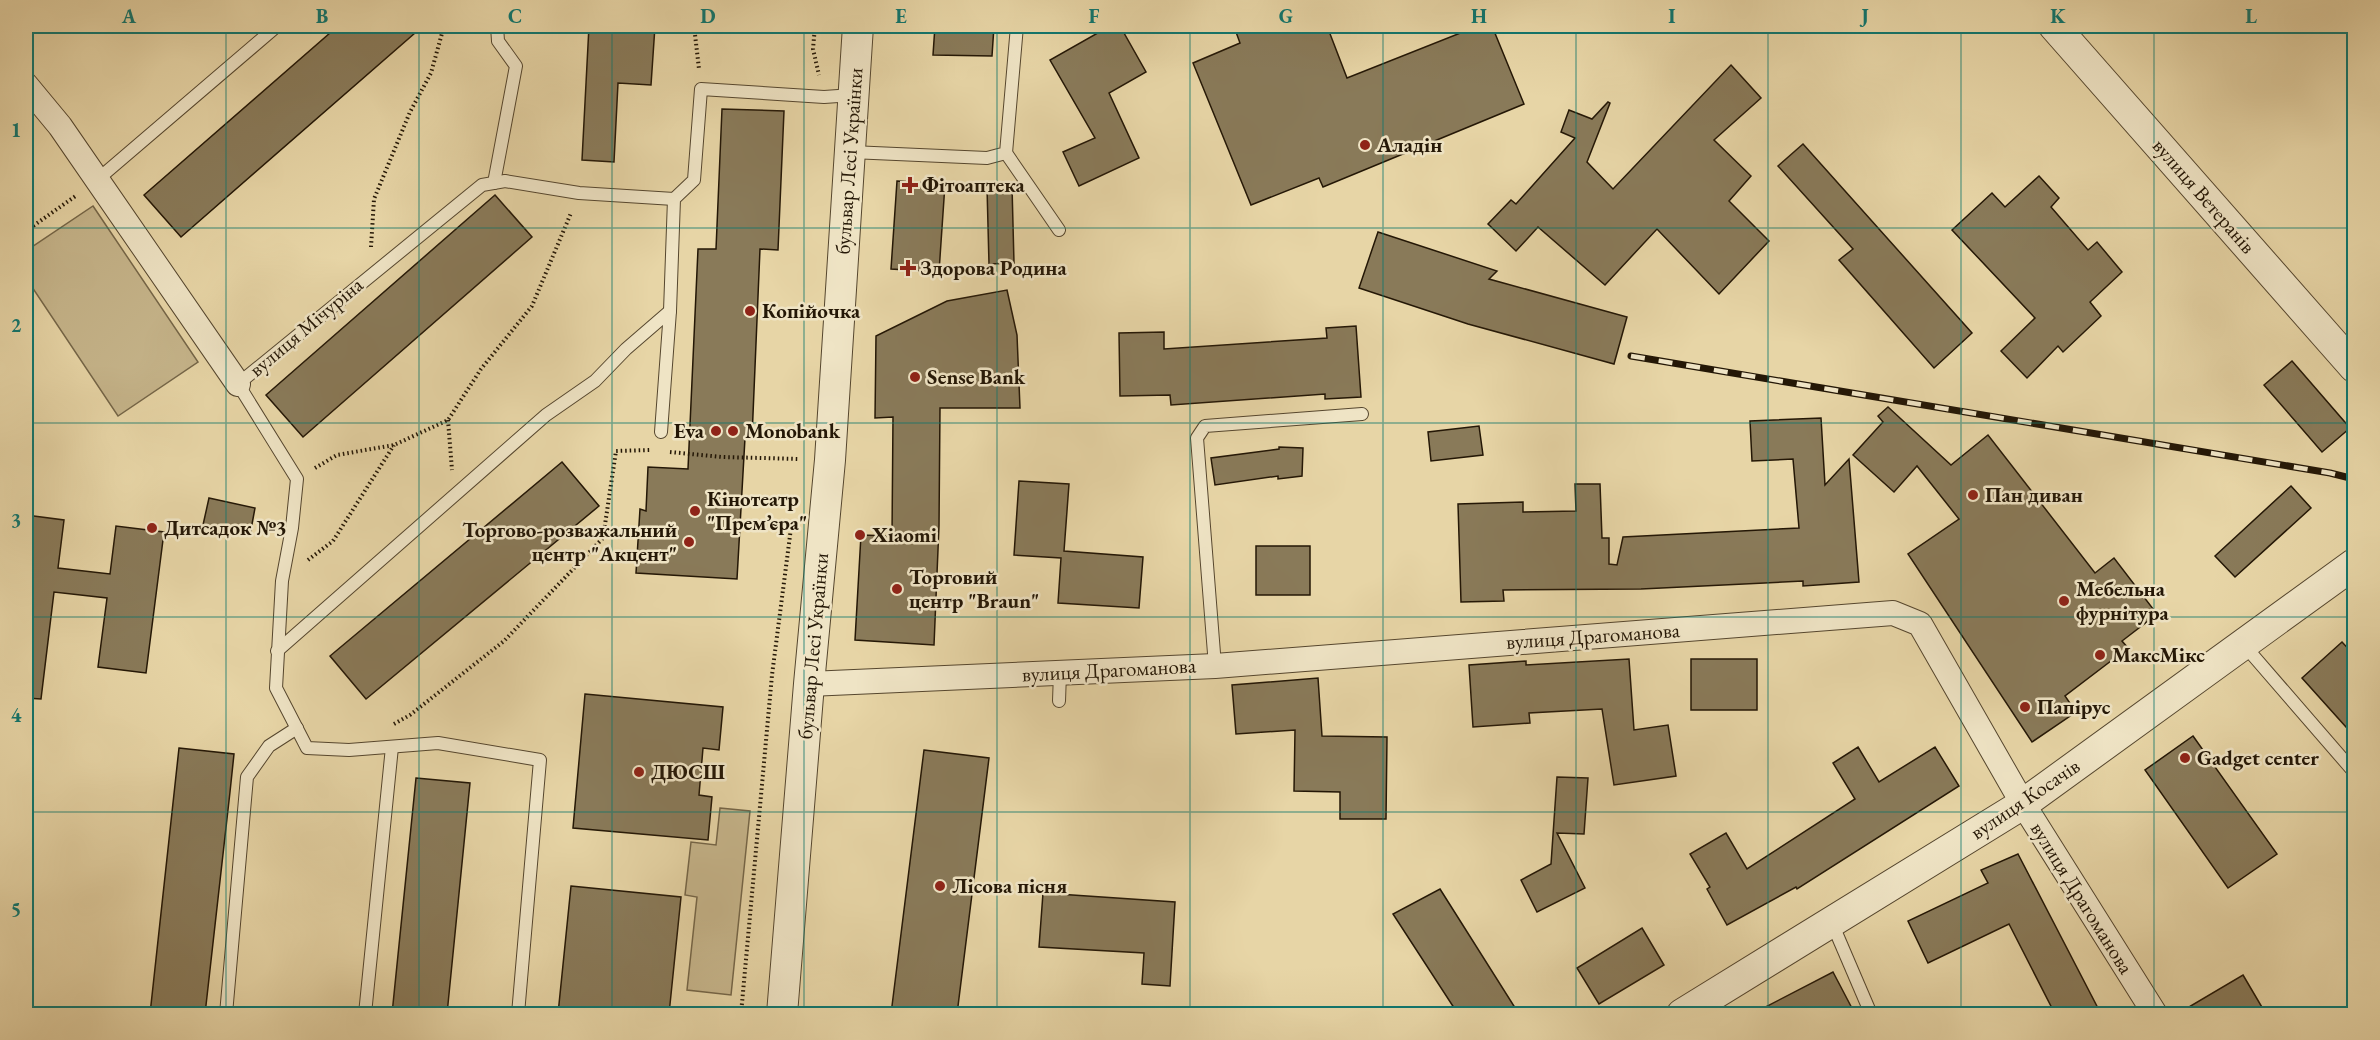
<svg xmlns="http://www.w3.org/2000/svg" width="2380" height="1040" font-family="'EB Garamond',serif">
	<style>
		.green { fill: #c6b58b; stroke: #756648; stroke-width: 1.5 }
		.building { fill: #897a59; stroke: #241706; stroke-width: 1.5 }
		.lines { fill: none; stroke-linecap: round; stroke-linejoin: round }
		.service-casing { stroke: #55462e; stroke-width: 14 }
		.minor-casing { stroke: #55462e; stroke-width: 26 }
		.tertiary-casing { stroke: #55462e; stroke-width: 32 }
		.path { stroke: #241706; stroke-width: 4; stroke-dasharray: 1.5 3; stroke-linecap: butt }
		.service { stroke: #efe4c5; stroke-width: 12 }
		.minor { stroke: #efe4c5; stroke-width: 24 }
		.tertiary { stroke: #efe4c5; stroke-width: 30 }
		.rail-casing { stroke: #241706; stroke-width: 7 }
		.rail { stroke: #efe4c5; stroke-width: 4.5; stroke-dasharray: 14; stroke-linecap: butt }
		.grid { fill: none; stroke: #0f766e; stroke-width: 1.5; stroke-opacity: 0.55 }
		.poi-dot { fill: #8f2418; stroke: #efe4c5; stroke-width: 2 }
		.labels { text-anchor: middle; stroke-width: 5; stroke-linejoin: round; paint-order: stroke }
		.poi-label { font-size: 21px; font-weight: bold; fill: #241706; stroke: #efe4c5; text-anchor: start }
		.street-label { font-size: 21px; fill: #241706; stroke: #efe4c5 }
		.neatline { fill: none; stroke: #0f766e; stroke-width: 2 }
		.grid-label { font-size: 20px; text-anchor: middle; font-weight: bold; fill: #0f766e }
	</style>
	<rect width="100%" height="100%" fill="#e7d5a6"/>
	<filter id="stains"><feTurbulence type="fractalNoise" baseFrequency=".00333" numOctaves="4"/><feColorMatrix values="0 0 0 0 .2 0 0 0 0 .09 0 0 0 0 .02 0 0 0 .5 -.17"/></filter>
	<radialGradient id="worn" r=".72"><stop offset=".6" stop-color="#630" stop-opacity="0"/><stop offset="1" stop-color="#630" stop-opacity=".3"/></radialGradient>
	<!-- green -->
	<g class="green">
		<polygon points="93,206 198,362 118,416 26,278 26,251"/>
		<polygon points="720,808 750,811 731,995 687,990 697,897 685,895 691,842 716,845"/>
	</g>
	<!-- building -->
	<g class="building">
		<polygon points="338,26 423,26 181,237 144,195"/>
		<polygon points="589,26 655,26 651,85 618,83 614,162 582,160"/>
		<polygon points="935,26 994,26 992,56 933,55"/>
		<polygon points="1110,26 1120,26 1146,72 1109,93 1139,158 1079,186 1063,152 1095,138 1050,60"/>
		<polygon points="1254,26 1327,26 1347,78 1478,26 1492,26 1524,104 1323,187 1319,178 1251,205 1193,63 1240,43 1236,32"/>
		<polygon points="1731,65 1761,98 1714,140 1751,176 1729,201 1769,241 1719,294 1657,229 1605,285 1538,227 1516,251 1488,224 1511,200 1516,204 1575,138 1561,132 1569,110 1592,119 1608,102 1610,103 1587,162 1613,189"/>
		<polygon points="722,109 784,111 778,250 760,249 752,438 745,438 737,579 636,573 640,509 646,511 648,467 688,469 698,249 716,249"/>
		<polygon points="1803,144 1972,333 1934,368 1839,260 1853,249 1778,166"/>
		<polygon points="2039,176 2059,198 2051,207 2088,250 2097,242 2122,272 2090,302 2101,316 2063,352 2058,346 2027,378 2001,351 2035,318 1952,230 1992,193 2005,207"/>
		<polygon points="897,181 945,184 939,272 891,269"/>
		<polygon points="1012,186 1014,263 989,264 987,187"/>
		<polygon points="495,195 532,237 303,437 266,395"/>
		<polygon points="1378,232 1497,271 1489,279 1627,317 1614,364 1468,324 1359,288"/>
		<polygon points="1007,290 1017,335 1020,408 940,408 939,526 934,645 855,640 861,535 892,536 893,417 875,418 876,336 947,301"/>
		<polygon points="1356,326 1361,397 1325,399 1325,394 1171,405 1170,395 1120,396 1119,333 1164,332 1164,349 1327,338 1326,328"/>
		<polygon points="2292,361 2350,428 2322,452 2264,385"/>
		<polygon points="1888,407 1951,465 1988,435 2095,573 2114,558 2157,614 2122,641 2128,648 2065,696 2076,712 2032,742 1908,554 1959,519 1917,466 1894,492 1853,455 1883,422 1878,416"/>
		<polygon points="1821,418 1825,485 1849,459 1859,582 1803,586 1803,581 1641,589 1503,590 1504,601 1461,602 1458,504 1523,502 1523,512 1576,511 1575,484 1600,484 1602,538 1609,538 1609,564 1617,565 1623,537 1799,528 1793,459 1752,461 1750,421"/>
		<polygon points="1479,426 1483,455 1431,461 1428,432"/>
		<polygon points="1279,447 1303,448 1302,476 1278,479 1278,476 1215,485 1211,458 1279,449"/>
		<polygon points="562,462 599,506 366,699 330,656"/>
		<polygon points="1019,481 1069,484 1064,551 1143,557 1139,608 1058,603 1061,558 1014,555"/>
		<polygon points="2291,486 2311,508 2235,577 2215,556"/>
		<polygon points="209,498 255,508 250,535 203,525"/>
		<polygon points="26,515 64,520 58,568 110,574 116,526 164,532 146,673 98,667 107,598 54,592 41,699 26,698"/>
		<rect x="1256" y="546" width="54" height="49"/>
		<polygon points="2342,642 2355,656 2355,737 2302,678"/>
		<polygon points="1629,659 1634,730 1668,725 1676,776 1614,785 1602,709 1529,713 1530,723 1473,727 1469,665 1526,661 1526,665"/>
		<rect x="1691" y="659" width="66" height="51"/>
		<polygon points="1318,678 1322,736 1387,737 1386,819 1340,819 1340,792 1294,791 1295,730 1236,734 1232,685"/>
		<polygon points="585,694 723,707 719,750 703,748 699,795 712,797 708,840 573,828"/>
		<polygon points="2193,736 2277,854 2228,888 2145,770"/>
		<polygon points="1858,747 1879,782 1935,747 1959,786 1797,889 1796,887 1727,925 1707,889 1710,887 1690,854 1726,833 1747,869 1855,799 1833,763"/>
		<polygon points="179,748 234,754 230,792 205,1014 150,1014"/>
		<polygon points="924,750 989,758 957,1014 891,1014"/>
		<polygon points="1557,777 1588,778 1584,834 1557,833 1585,888 1537,912 1521,880 1551,864"/>
		<polygon points="416,778 470,783 447,1014 392,1014"/>
		<polygon points="2018,854 2101,1014 2055,1014 2009,924 1928,963 1908,921 1988,883 1981,870"/>
		<polygon points="571,886 681,897 669,1014 558,1014"/>
		<polygon points="1440,889 1519,1014 1458,1014 1393,914"/>
		<polygon points="1043,893 1175,902 1170,986 1142,984 1144,953 1039,947"/>
		<polygon points="1642,928 1664,965 1599,1004 1577,968"/>
		<polygon points="1833,972 1855,1014 1752,1014"/>
		<polygon points="2243,975 2266,1014 2177,1014"/>
	</g>
	<g class="lines">
		<!-- service casing -->
		<g class="service-casing">
			<g id="service">
				<polyline points="851,152 987,158 1006,153 1017,26"/>
				<polyline points="1006,153 1059,230"/>
				<polyline points="97,180 277,26"/>
				<polyline points="494,183 516,66 498,41 497,26"/>
				<polyline points="661,432 670,311 674,199 694,180 701,89 824,97 853,95"/>
				<polyline points="2244,645 2354,772"/>
				<polyline points="277,651 546,415 595,381 626,349 670,311"/>
				<polyline points="1215,666 1197,438 1205,426 1362,414"/>
				<polyline points="1059,701 1060,673"/>
				<polyline points="1832,923 1871,1014"/>
				<polyline points="226,1014 247,777 269,746 297,728"/>
				<polyline points="365,1014 392,747"/>
				<polyline points="518,1014 540,760 438,743 349,750 307,748 276,688 282,581 292,528 297,479 238,384 482,185 505,181 579,193 674,199"/>
			</g>
		</g>
		<!-- minor casing -->
		<g class="minor-casing">
			<g id="minor">
				<polyline points="26,85 60,126 238,384"/>
				<polyline points="809,684 1215,666 1893,613 1920,624 2023,804 2155,1014"/>
			</g>
		</g>
		<!-- tertiary casing -->
		<g class="tertiary-casing">
			<g id="tertiary">
				<polyline points="2054,26 2354,367"/>
				<polyline points="782,1014 809,684 830,460 858,26"/>
				<polyline points="1682,1014 2023,804 2354,564"/>
			</g>
		</g>
		<!-- path -->
		<g class="path">
			<polyline points="694,26 699,69"/>
			<polyline points="815,26 813,49 819,75"/>
			<polyline points="26,231 77,195"/>
			<polyline points="371,247 374,199 410,112 431,73 444,26"/>
			<polyline points="448,420 452,470"/>
			<polyline points="670,452 722,457 800,459"/>
			<polyline points="315,468 337,455 394,445 448,420 481,369 532,306 571,213"/>
			<polyline points="308,560 333,541 394,445"/>
			<polyline points="394,724 410,715 504,641 603,538 616,451 651,450"/>
			<polyline points="741,1014 772,675 791,528"/>
		</g>
		<!-- service -->
		<use href="#service" class="service"/>
		<!-- minor -->
		<use href="#minor" class="minor"/>
		<!-- tertiary -->
		<use href="#tertiary" class="tertiary"/>
		<!-- rail casing -->
		<g class="rail-casing">
			<polyline id="rail" points="1631,356 2330,473 2354,479"/>
		</g>
		<!-- rail -->
		<use href="#rail" class="rail"/>
	</g>
	<!-- grid -->
	<path class="grid" d="M226 26V1014M419 26V1014M612 26V1014M804 26V1014M997 26V1014M1190 26V1014M1383 26V1014M1576 26V1014M1768 26V1014M1961 26V1014M2154 26V1014M26 228H2354M26 423H2354M26 617H2354M26 812H2354"/>
	<!-- markers -->
	<g class="poi-dot">
		<circle cx="1365" cy="145" r="6"/>
		<path d="M907 176h6v6h6v6h-6v6h-6v-6h-6v-6h6z"/>
		<path d="M905 259h6v6h6v6h-6v6h-6v-6h-6v-6h6z"/>
		<circle cx="750" cy="311" r="6"/>
		<circle cx="915" cy="377" r="6"/>
		<circle cx="716" cy="431" r="6"/>
		<circle cx="733" cy="431" r="6"/>
		<circle cx="1973" cy="495" r="6"/>
		<circle cx="695" cy="511" r="6"/>
		<circle cx="152" cy="528" r="6"/>
		<circle cx="860" cy="535" r="6"/>
		<circle cx="689" cy="542" r="6"/>
		<circle cx="897" cy="589" r="6"/>
		<circle cx="2064" cy="601" r="6"/>
		<circle cx="2100" cy="655" r="6"/>
		<circle cx="2025" cy="707" r="6"/>
		<circle cx="2185" cy="758" r="6"/>
		<circle cx="639" cy="772" r="6"/>
		<circle cx="940" cy="886" r="6"/>
	</g>
	<g class="labels">
		<!-- poi labels -->
		<g class="poi-label">
			<text x="1377" y="152">Аладін</text>
			<text x="922" y="192">Фітоаптека</text>
			<text x="920" y="275">Здорова Родина</text>
			<text x="762" y="318">Копійочка</text>
			<text x="927" y="384">Sense Bank</text>
			<text x="704" y="438" text-anchor="end">Eva</text>
			<text x="745" y="438">Monobank</text>
			<text x="1985" y="502">Пан диван</text>
			<text x="707" y="506">Кінотеатр<tspan x="707" dy="24">"Прем’єра"</tspan></text>
			<text x="164" y="535">Дитсадок №3</text>
			<text x="677" y="537" text-anchor="end">Торгово-розважальний<tspan x="677" dy="24">центр "Акцент"</tspan></text>
			<text x="872" y="542">Xiaomi</text>
			<text x="909" y="584">Торговий<tspan x="909" dy="24">центр "Braun"</tspan></text>
			<text x="2076" y="596">Мебельна<tspan x="2076" dy="24">фурнітура</tspan></text>
			<text x="2112" y="662">МаксМікс</text>
			<text x="2037" y="714">Папірус</text>
			<text x="2197" y="765">Gadget center</text>
			<text x="651" y="779">ДЮСШ</text>
			<text x="952" y="893">Лісова пісня</text>
		</g>
		<!-- street labels -->
		<g class="street-label">
			<text transform="translate(849 161) rotate(-86)" y="7">бульвар Лесі Українки</text>
			<text transform="translate(2204 196) rotate(49)" y="7">вулиця Ветеранів</text>
			<text transform="translate(306 327) rotate(-40)" y="7">вулиця Мічуріна</text>
			<text transform="translate(1593 636) rotate(-4)" y="7">вулиця Драгоманова</text>
			<text transform="translate(813 646) rotate(-85)" y="7">бульвар Лесі Українки</text>
			<text transform="translate(1109 670) rotate(-3)" y="7">вулиця Драгоманова</text>
			<text transform="translate(2025 799) rotate(-34)" y="7">вулиця Косачів</text>
			<text transform="translate(2082 898) rotate(58)" y="7">вулиця Драгоманова</text>
		</g>
	</g>
	<!-- margin -->
	<rect width="2380" height="1040" fill="none" stroke="#e7d5a6" stroke-width="66"/>
	<rect x="33" y="33" width="2314" height="974" class="neatline"/>
	<g class="grid-label">
		<text x="129" y="23">A</text>
		<text x="322" y="23">B</text>
		<text x="515" y="23">C</text>
		<text x="708" y="23">D</text>
		<text x="901" y="23">E</text>
		<text x="1094" y="23">F</text>
		<text x="1286" y="23">G</text>
		<text x="1479" y="23">H</text>
		<text x="1672" y="23">I</text>
		<text x="1865" y="23">J</text>
		<text x="2058" y="23">K</text>
		<text x="2251" y="23">L</text>
		<text x="16" y="137">1</text>
		<text x="16" y="332">2</text>
		<text x="16" y="527">3</text>
		<text x="16" y="722">4</text>
		<text x="16" y="916">5</text>
	</g>
	<rect width="100%" height="100%" filter="url(#stains)"/>
	<rect width="100%" height="100%" fill="url(#worn)"/>
</svg>
